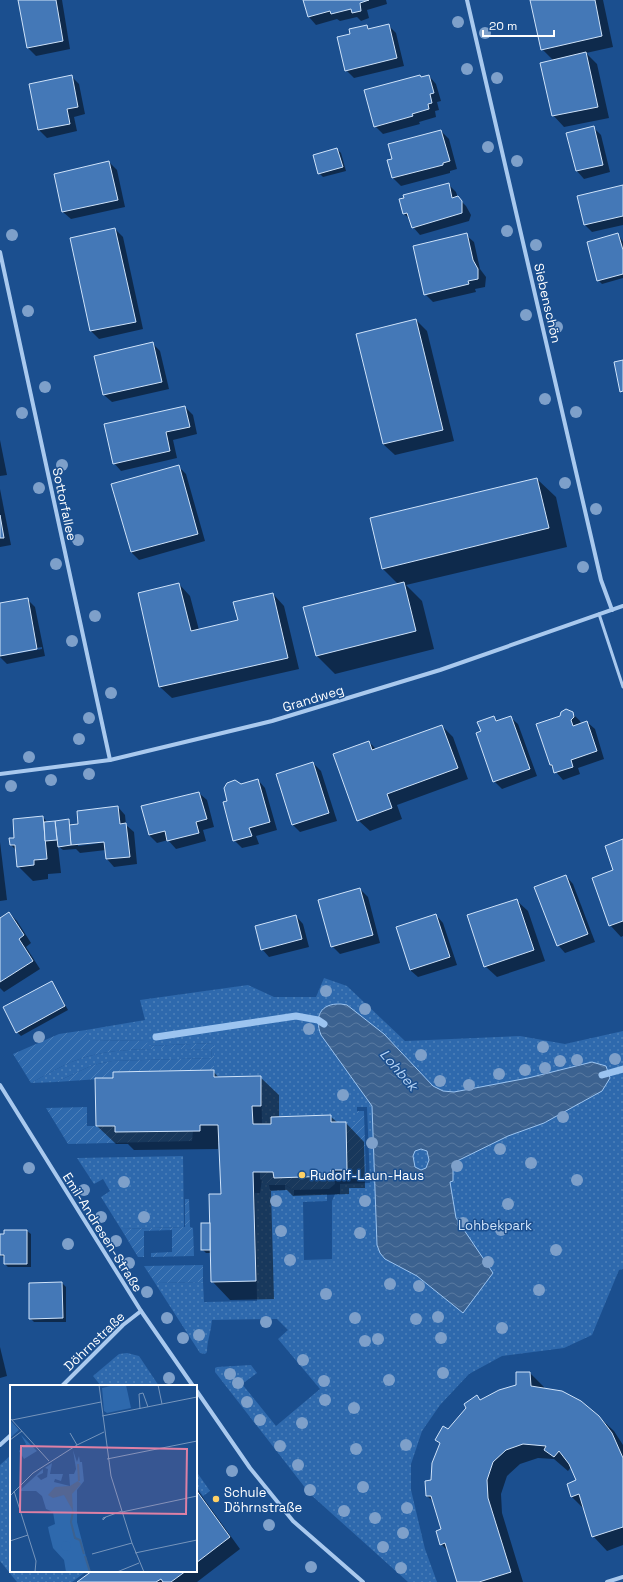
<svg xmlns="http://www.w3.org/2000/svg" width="623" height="1582" font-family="'Space Grotesk',sans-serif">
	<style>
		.grass { fill: url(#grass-dots) }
		.garden { fill: url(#garden-furrows) }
		.water { fill: url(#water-waves); stroke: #9cc4f0; fill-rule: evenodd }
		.shadow { fill: #0007; fill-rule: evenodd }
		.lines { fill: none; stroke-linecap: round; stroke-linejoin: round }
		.stream { stroke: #9cc4f0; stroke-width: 7 }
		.building { fill: #4478b7; stroke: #cfe3fa }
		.service { stroke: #a9c9ee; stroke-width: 3 }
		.minor { stroke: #a9c9ee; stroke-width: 4 }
		.tree { fill: #7ea0ca }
		.poi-dot { fill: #ffd166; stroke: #1b4f8f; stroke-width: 1.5 }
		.labels { text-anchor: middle; stroke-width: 3; stroke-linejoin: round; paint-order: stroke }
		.street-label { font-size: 13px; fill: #fff; stroke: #1b4f8f }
		.poi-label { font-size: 13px; fill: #fff; stroke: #1b4f8f; text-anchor: start }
		.park-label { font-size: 13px; fill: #cfe3fa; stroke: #1b4f8f }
		.water-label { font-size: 14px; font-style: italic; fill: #b5d3f5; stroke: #1b4f8f }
		.inset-river { fill: none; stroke: #3c6290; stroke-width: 2 }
		.inset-road { fill: none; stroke: #7695bc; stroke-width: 1 }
		.view { fill: #dd80a5; fill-opacity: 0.15; stroke: #dd80a5; stroke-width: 2 }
		.inset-edge { fill: none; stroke: #fff; stroke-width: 2 }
	</style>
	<defs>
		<pattern id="grass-dots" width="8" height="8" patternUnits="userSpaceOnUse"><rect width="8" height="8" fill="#2e69ad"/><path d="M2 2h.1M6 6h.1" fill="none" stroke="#4d80b9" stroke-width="1.8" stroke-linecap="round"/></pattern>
		<pattern id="garden-furrows" width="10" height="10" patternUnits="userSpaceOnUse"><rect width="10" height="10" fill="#2e69ad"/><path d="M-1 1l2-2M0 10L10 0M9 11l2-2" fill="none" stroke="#4d80b9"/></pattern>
		<pattern id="water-waves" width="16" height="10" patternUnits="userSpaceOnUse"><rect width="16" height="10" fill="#3c6290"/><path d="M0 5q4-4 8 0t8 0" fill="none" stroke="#597aa1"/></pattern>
	</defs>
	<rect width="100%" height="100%" fill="#1b4f8f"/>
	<!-- grass -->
	<g class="grass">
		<path d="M324 978 347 986 405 1041 520 1036 565 1044 623 1031V1269L619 1270 592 1335 564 1348 502 1356 469 1374 440 1405 422 1431 411 1464V1490L425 1549 437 1582H408L310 1494 215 1372V1368L217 1367 251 1365 257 1373 242 1384 276 1426 320 1389 278 1339 288 1330 277 1319 212 1320C211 1332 207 1341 207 1352L205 1354 200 1353 155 1283 203 1282 204 1302 257 1301 255 1193H260L262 1179 269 1185 270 1190H285V1185L294 1190V1195L327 1194V1201L303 1202 304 1260 332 1259V1201L335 1194H340V1184L370 1183 367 1107H357V1122H331L330 1115 272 1117 271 1124H262L261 1076 214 1077V1043L147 1046V1041L89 1040 86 1030 145 1020 140 1000 248 985 274 997H316Z"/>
		<path d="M211 1049 212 1058 112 1061 93 1065 56 1082 31 1083C49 1073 69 1061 89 1056 128 1046 171 1050 211 1049Z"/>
		<polygon points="183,1156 184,1227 121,1229 101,1197 110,1191 103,1179 94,1184 77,1158"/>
		<polygon points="127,1353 139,1356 159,1386 101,1386 93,1376 119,1354"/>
		<polygon points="11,1455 11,1571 87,1571 72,1582 17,1582 0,1561 0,1465"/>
		<polygon points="196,1471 210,1491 203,1496 196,1486"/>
	</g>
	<!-- garden -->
	<g class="garden">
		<path d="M86 1030 90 1040 147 1041 148 1046 214 1043V1070L113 1072V1078L56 1082 93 1065 112 1061 212 1058 211 1049C171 1050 128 1046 89 1056 69 1061 49 1073 31 1083L13 1054 59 1034Z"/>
		<polygon points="87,1107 87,1126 115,1126 115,1132 193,1131 192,1141 68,1144 46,1108"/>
		<polygon points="357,1111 364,1111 366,1178 340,1178 340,1170 347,1170 346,1122 357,1122"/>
		<polygon points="331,1170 334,1170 335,1184 329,1189 294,1190 285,1185 269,1185 260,1179 260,1172 273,1172 274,1178 331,1176"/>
		<polygon points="185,1199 189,1199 190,1227 193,1228 194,1256 151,1257 151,1253 172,1252 172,1230 144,1231 144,1257 138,1257 121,1229 185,1227"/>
		<polygon points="203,1265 203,1282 155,1283 144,1266"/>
	</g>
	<!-- water -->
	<path class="water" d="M341 1004 347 1005 384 1034 433 1086 443 1091 454 1092 528 1078 592 1062 606 1066 610 1078 602 1091 544 1123 508 1136 453 1163V1181L450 1182 456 1218 493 1273 463 1313 417 1276 385 1259 380 1253 377 1245 372 1106 321 1035C314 1017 320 1003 341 1004ZM421 1149 427 1151 429 1160 426 1168 421 1170 415 1167 413 1156 415 1151Z"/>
	<!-- shadow -->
	<g class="shadow">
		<polygon points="19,0 62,0 70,49 36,56 28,48"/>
		<polygon points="304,0 386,0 387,4 367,10 369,18 361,21 357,17 340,21 337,19 316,25 309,17"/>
		<polygon points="531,0 603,0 613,47 586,53 597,64 609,118 564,127 553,115 554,61 542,49"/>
		<polygon points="388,25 396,33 404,66 354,78 346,70 352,34 367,26 370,29"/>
		<polygon points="71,76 79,84 85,114 74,117 77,131 47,138 39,130 30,85"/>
		<polygon points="429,76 436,84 441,101 437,102 439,110 435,111 436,117 419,122 420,124 383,134 375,126 422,78"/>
		<polygon points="593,127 601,135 610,172 584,179 577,171"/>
		<polygon points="441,131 449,139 457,169 450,171 450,173 401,186 393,178 388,161"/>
		<polygon points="337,149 341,153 346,171 323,177 319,173"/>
		<polygon points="109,162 117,170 125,207 71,219 63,212"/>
		<polygon points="448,184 456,192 458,198 466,206 471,215 469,221 420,235 413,227 411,220 404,214"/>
		<polygon points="623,186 623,225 592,232 585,225"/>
		<polygon points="115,229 123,237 143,329 99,339 91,331 71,239"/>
		<polygon points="618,234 623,242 623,278 602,284 598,280"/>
		<polygon points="466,235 474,242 480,269 486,277 485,287 475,289 476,292 433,302 425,294"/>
		<polygon points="416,320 427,331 454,441 395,455 383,444 357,334"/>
		<polygon points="153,344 160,351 169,389 112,402 104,395"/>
		<polygon points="185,407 193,415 197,434 173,440 177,458 121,471 114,463"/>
		<polygon points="0,440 7,475 0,476"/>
		<polygon points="178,466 186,474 205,541 139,560 131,552 113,485"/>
		<polygon points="537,479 556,497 567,547 406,585 422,601 434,649 335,674 316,655 398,584 382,568"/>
		<polygon points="0,489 11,545 0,547"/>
		<polygon points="179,584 190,596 199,630 239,621 273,594 284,606 299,669 172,698 160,687 139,593"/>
		<path d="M27 599 35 607 45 656 7 664 0 657V604ZM42 647V649L3 656V654Z"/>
		<polygon points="572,713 580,721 581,724 587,722 595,729 604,759 578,768 580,774 563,780 550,765"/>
		<polygon points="494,717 498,721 510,717 518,724 537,776 502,789 494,781 482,732"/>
		<polygon points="442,726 453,737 468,779 397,805 402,819 370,831 358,820 369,742 377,750"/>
		<polygon points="313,763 321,771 337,821 300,832 292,824"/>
		<polygon points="258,780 265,788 277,830 256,836 259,844 242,848 234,840 229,801 241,785"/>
		<polygon points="199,793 207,800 214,827 203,830 206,841 176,849 168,840 157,843 149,835"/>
		<path d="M118 807 125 815 126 825 134 832 137 864 114 867 107 859 106 850 80 853 76 849 63 850 58 846 61 873 48 874V879L33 881 18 866 17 851 11 845 16 839 43 817 48 823 68 820 72 826 79 825ZM109 841V842L78 846V844Z"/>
		<polygon points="623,840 623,936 621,937 610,925 615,871"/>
		<polygon points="0,842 7,900 0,901"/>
		<polygon points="566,876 573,884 595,942 565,953 558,945"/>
		<polygon points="360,889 368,897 380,943 340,954 332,946"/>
		<polygon points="516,900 528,911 545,961 497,977 485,966"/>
		<polygon points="9,913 17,921 31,943 26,947 40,969 4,992 0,988 0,919"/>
		<polygon points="436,915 443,923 457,965 418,977 410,970"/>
		<polygon points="296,916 303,924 309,947 269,957 262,949"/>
		<polygon points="52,982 68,1010 21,1036 17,1032"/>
		<polygon points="213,1071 219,1078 260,1077 279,1095 279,1118 330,1116 338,1123 346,1123 364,1142 365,1188 349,1188 349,1194 293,1196 287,1190 271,1191 274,1299 230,1300 212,1281 211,1253 206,1253 202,1249 222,1195 220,1143 218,1143 218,1149 134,1150 128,1144 116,1144 97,1126"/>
		<polygon points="27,1231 31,1234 31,1267 8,1267 5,1264 5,1258 0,1255 0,1235"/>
		<polygon points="62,1283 66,1287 66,1322 34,1322 30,1318"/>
		<polygon points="0,1347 7,1376 0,1378"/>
		<polygon points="530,1373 544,1387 544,1389 599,1417 614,1431 623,1445 623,1545 607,1551 593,1536 585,1510 572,1497 569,1485 577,1481 571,1467 568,1471 554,1459 538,1458 520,1464 507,1476 501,1494 502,1513 523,1582 458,1582 449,1552 441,1544 442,1530 435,1503 427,1496 440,1444 436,1440 448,1430 477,1396 481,1401 517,1386"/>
		<polygon points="196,1488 240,1549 197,1582 78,1582 94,1571 196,1571"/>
	</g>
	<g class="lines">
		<!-- stream -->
		<g class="stream">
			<polyline points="156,1037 296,1016 318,1020 324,1024"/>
			<polyline points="602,1075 623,1069"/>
		</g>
	</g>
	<!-- building -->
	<g class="building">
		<polygon points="18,0 56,0 63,41 27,48"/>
		<polygon points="303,0 369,0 360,3 361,11 352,13 351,9 331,14 330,11 308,17"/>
		<polygon points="530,0 595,0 602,36 541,50"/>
		<polygon points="389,24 397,58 345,71 337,37 350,34 349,29 367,25 368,29"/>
		<polygon points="586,52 598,107 552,116 540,63"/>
		<polygon points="72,75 78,107 67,109 70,124 38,130 29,84"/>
		<polygon points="420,75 421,77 429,75 434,93 430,94 432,103 428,104 429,109 412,114 413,116 374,127 364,90"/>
		<polygon points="594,126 603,165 576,171 566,133"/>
		<polygon points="441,130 450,161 443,163 443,165 392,178 387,160 392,159 388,144"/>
		<polygon points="337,148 343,167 318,174 313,155"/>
		<polygon points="109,161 118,200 62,212 54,174"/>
		<polygon points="449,183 452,198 458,196 462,201 462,213 412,228 407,213 403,214 399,199 404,198 403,195"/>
		<polygon points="623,185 623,216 584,225 577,196"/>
		<polygon points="115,228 136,322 90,331 70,238"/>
		<polygon points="467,233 473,260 478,269 478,279 468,281 469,284 424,295 413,246"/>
		<polygon points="618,233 623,250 623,274 597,281 587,242"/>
		<polygon points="416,319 443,430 383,444 356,334"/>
		<polygon points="153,342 162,382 103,395 94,356"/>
		<polygon points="623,360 623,391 620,392 614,362"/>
		<polygon points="185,406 190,427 166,432 170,451 113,464 104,424"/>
		<polygon points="179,465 198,534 131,552 111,484"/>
		<polygon points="537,478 549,528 382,569 370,518"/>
		<polygon points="0,515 4,538 0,538"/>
		<polygon points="404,582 416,631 316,656 303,607"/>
		<polygon points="179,583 191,631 238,620 233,602 273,593 288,658 159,687 138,593"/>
		<polygon points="28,598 37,649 0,656 0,603"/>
		<polygon points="566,709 573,712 574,717 571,720 573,726 587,721 597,751 571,760 573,767 554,773 552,765 550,765 536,724 560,716 561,712"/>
		<polygon points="494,716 496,721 511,716 530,769 493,782 476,733 481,731 477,722"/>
		<polygon points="442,725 458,768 387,794 392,808 357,821 333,754 369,741 372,750"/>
		<polygon points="313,762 329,813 292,825 276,774"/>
		<polygon points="258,779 270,822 249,828 252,836 233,841 223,802 227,801 224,788 227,783 235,780 241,784"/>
		<polygon points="199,792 207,819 196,822 199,833 167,841 165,831 149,835 141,806"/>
		<polygon points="118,806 120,824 126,823 130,857 106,859 104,842 71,845 69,825 78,824 77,811"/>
		<polygon points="43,816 47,859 34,860 34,865 17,867 15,845 10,845 9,838 14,838 13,819"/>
		<polygon points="69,819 71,845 58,847 55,821"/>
		<polygon points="55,821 57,840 45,841 44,822"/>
		<polygon points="623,839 623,921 609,926 592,878 613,870 605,846"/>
		<polygon points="566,875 588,934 557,946 534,887"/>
		<polygon points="360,888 373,935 331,947 318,900"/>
		<polygon points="517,899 534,950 484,967 467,915"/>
		<polygon points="9,912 24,935 19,939 33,961 0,982 0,918"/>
		<polygon points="436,914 450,957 410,970 396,927"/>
		<polygon points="296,915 302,939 261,950 255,926"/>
		<polygon points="52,981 65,1006 16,1033 3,1007"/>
		<polygon points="214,1070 214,1077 261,1076 261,1106 252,1106 253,1124 271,1124 271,1117 331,1115 331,1122 346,1122 347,1170 331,1170 331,1176 274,1178 273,1172 253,1172 256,1281 211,1282 209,1194 221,1194 218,1125 200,1125 200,1131 115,1132 115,1126 96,1126 95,1078 113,1078 113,1072"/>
		<rect x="201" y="1223" width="9" height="27"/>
		<polygon points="4,1230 27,1230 27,1264 4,1264 4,1255 0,1255 0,1234 4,1234"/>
		<polygon points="62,1282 63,1318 29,1319 29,1283"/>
		<polygon points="516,1372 530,1372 531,1386 562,1391 581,1401 599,1416 612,1433 623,1458 623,1527 592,1537 579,1494 571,1497 567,1484 576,1480 569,1464 559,1451 554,1457 544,1450 546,1446 523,1444 506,1450 493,1462 487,1480 488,1498 511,1572 479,1582 457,1582 445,1543 440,1545 436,1531 441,1529 431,1496 426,1496 425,1481 431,1480 432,1463 440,1443 435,1440 443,1426 448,1429 466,1408 464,1404 477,1395 480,1400 499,1390 516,1385"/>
		<polygon points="196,1490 230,1537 196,1563"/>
		<polygon points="92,1571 186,1571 171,1582 163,1582 161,1579 156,1582 77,1582"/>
	</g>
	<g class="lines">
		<!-- service -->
		<polyline class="service" points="599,614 623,687"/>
		<!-- minor -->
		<g class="minor">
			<polyline points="467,0 601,580 612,610"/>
			<polyline points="0,252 110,760"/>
			<polyline points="0,774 110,760 272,721 440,670 623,606"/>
			<polyline points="0,1085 141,1311 193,1386"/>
			<polyline points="62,1386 123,1325 141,1311"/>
			<polyline points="196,1390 250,1468 293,1521 363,1582"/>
			<polyline points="0,1445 11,1435"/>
			<polyline points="607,1582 623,1577"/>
		</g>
	</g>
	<!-- trees -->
	<g class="tree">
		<circle cx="458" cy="22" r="6"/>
		<circle cx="485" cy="33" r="6"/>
		<circle cx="467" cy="69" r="6"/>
		<circle cx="497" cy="78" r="6"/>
		<circle cx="488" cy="147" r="6"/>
		<circle cx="517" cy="161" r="6"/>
		<circle cx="507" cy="231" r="6"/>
		<circle cx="12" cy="235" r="6"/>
		<circle cx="536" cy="245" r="6"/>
		<circle cx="28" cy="311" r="6"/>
		<circle cx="526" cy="315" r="6"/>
		<circle cx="557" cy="327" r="6"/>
		<circle cx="45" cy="387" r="6"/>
		<circle cx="545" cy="399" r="6"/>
		<circle cx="576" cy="412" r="6"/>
		<circle cx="22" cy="413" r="6"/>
		<circle cx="62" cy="465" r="6"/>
		<circle cx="565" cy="483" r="6"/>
		<circle cx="39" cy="488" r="6"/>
		<circle cx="596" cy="509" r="6"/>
		<circle cx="78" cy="540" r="6"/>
		<circle cx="56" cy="564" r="6"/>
		<circle cx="583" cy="567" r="6"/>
		<circle cx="95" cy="616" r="6"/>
		<circle cx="72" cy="641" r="6"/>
		<circle cx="111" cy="693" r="6"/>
		<circle cx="89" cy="718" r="6"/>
		<circle cx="79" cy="739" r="6"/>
		<circle cx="29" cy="757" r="6"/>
		<circle cx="89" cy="774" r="6"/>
		<circle cx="51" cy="780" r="6"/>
		<circle cx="11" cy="786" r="6"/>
		<circle cx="326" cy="991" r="6"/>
		<circle cx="365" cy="1009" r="6"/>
		<circle cx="309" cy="1029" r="6"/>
		<circle cx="39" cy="1037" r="6"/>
		<circle cx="543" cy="1047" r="6"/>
		<circle cx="421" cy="1055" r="6"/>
		<circle cx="615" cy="1059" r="6"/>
		<circle cx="577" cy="1060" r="6"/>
		<circle cx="560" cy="1061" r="6"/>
		<circle cx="545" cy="1068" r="6"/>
		<circle cx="525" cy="1070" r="6"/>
		<circle cx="499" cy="1074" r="6"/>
		<circle cx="440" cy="1081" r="6"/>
		<circle cx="469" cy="1085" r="6"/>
		<circle cx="343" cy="1095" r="6"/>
		<circle cx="563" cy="1117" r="6"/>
		<circle cx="372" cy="1143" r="6"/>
		<circle cx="500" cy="1149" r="6"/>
		<circle cx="531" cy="1163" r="6"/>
		<circle cx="457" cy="1166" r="6"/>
		<circle cx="29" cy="1168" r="6"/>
		<circle cx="577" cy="1180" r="6"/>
		<circle cx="124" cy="1182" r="6"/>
		<circle cx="84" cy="1190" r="6"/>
		<circle cx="276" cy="1201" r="6"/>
		<circle cx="365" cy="1201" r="6"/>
		<circle cx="508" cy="1204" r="6"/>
		<circle cx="101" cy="1217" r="6"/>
		<circle cx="144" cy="1217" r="6"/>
		<circle cx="463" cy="1223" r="6"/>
		<circle cx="501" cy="1230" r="6"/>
		<circle cx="281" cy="1231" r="6"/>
		<circle cx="360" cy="1233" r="6"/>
		<circle cx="116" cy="1241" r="6"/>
		<circle cx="68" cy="1244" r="6"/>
		<circle cx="556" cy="1250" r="6"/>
		<circle cx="290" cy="1260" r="6"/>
		<circle cx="488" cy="1262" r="6"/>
		<circle cx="129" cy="1263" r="6"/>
		<circle cx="390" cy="1284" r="6"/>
		<circle cx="419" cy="1286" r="6"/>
		<circle cx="539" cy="1290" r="6"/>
		<circle cx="147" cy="1292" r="6"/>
		<circle cx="326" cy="1294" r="6"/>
		<circle cx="438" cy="1317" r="6"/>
		<circle cx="167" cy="1318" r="6"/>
		<circle cx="355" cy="1318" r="6"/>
		<circle cx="416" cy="1319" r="6"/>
		<circle cx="266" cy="1322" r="6"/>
		<circle cx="502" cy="1328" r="6"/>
		<circle cx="199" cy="1335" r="6"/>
		<circle cx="183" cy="1338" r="6"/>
		<circle cx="441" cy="1338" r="6"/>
		<circle cx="378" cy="1339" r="6"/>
		<circle cx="365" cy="1341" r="6"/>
		<circle cx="303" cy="1360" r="6"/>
		<circle cx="443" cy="1373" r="6"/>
		<circle cx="230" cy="1374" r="6"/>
		<circle cx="169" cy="1378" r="6"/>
		<circle cx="389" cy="1380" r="6"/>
		<circle cx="324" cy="1381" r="6"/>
		<circle cx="238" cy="1383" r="6"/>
		<circle cx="325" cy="1400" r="6"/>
		<circle cx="247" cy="1402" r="6"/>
		<circle cx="354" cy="1408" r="6"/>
		<circle cx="260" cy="1420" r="6"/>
		<circle cx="302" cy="1423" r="6"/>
		<circle cx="406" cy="1445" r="6"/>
		<circle cx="280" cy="1446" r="6"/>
		<circle cx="356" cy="1449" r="6"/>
		<circle cx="298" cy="1465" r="6"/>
		<circle cx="232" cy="1471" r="6"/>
		<circle cx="363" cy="1487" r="6"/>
		<circle cx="310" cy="1490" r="6"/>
		<circle cx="407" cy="1508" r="6"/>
		<circle cx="344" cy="1511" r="6"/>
		<circle cx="375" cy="1518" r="6"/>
		<circle cx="269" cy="1525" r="6"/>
		<circle cx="403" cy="1533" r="6"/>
		<circle cx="383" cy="1547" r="6"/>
		<circle cx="311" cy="1567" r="6"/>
		<circle cx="401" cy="1568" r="6"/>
	</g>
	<!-- markers -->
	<g class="poi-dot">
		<circle cx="302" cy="1175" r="4"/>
		<circle cx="216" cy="1499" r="4"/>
	</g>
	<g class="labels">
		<!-- street labels -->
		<g class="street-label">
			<text transform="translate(548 303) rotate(77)" y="5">Siebenschön</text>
			<text transform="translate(65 504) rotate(78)" y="5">Sottorfallee</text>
			<text transform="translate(313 698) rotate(-17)" y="5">Grandweg</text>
			<text transform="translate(103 1232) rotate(58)" y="5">Emil-Andresen-Straße</text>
			<text transform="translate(94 1341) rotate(-44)" y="5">Döhrnstraße</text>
		</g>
		<!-- poi labels -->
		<g class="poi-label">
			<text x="310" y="1180">Rudolf-Laun-Haus</text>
			<text x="224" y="1497">Schule<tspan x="224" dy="15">Döhrnstraße</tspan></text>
		</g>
		<!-- park labels -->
		<g class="park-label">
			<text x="495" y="1230">Lohbekpark</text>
		</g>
		<!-- water labels -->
		<g class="water-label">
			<text transform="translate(399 1070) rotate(49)" y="5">Lohbek</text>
		</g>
	</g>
	<!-- overview -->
	<g transform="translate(10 1385)">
		<rect width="187" height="187" fill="#1b4f8f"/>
		<path d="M105 0H116L121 23 97 28 94 26 92 3ZM11 50 27 66 14 74 9 66 16 59ZM63 65 67 77 69 71 70 77H72L74 96 67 105V137L80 187H56L54 175 43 163 39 147 38 142 45 139 43 127 36 124 32 111 26 106H9L33 84V88L27 91 31 95 37 92 38 84 35 83 42 78 40 89H53L51 96 45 94 44 97 60 101 59 89H64L66 84Z" fill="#2e69ad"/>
		<path d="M0 35 9 45 0 53ZM51 161a5 5 0 1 1 10 0a5 5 0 1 1-10 0Z" fill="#2e69ad"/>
		<path d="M68 96 71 99 62 109 63 126 54 110 43 113 38 110 45 102 60 101Z" fill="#3c6290"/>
		<path class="inset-river" d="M68 79 69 96M63 126 61 137 65 153 70 155 74 169M75 171 80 187"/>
		<path class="inset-road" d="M89 0 101 91 122 158 134 187M148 0 152 19M130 24 129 9 133 8 138 22M92 31 187 12M0 33 39 76M2 35 91 17M60 48 67 60M0 55 12 46M97 74 187 56M4 106 26 176 25 187M0 111 23 88 67 60 94 47M112 127 187 111M96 132 93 135V133L112 126M0 156 18 150M125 168 187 155M82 169 122 158M107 187 129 178"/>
		<path class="view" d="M11 61 177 64 176 129 10 127Z"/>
		<rect width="187" height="187" class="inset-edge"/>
	</g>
	<!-- scale -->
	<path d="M483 30v6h71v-6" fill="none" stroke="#ffffff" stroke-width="2"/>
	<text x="489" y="30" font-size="12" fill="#ffffff" stroke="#1b4f8f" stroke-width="3" paint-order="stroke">20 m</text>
</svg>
